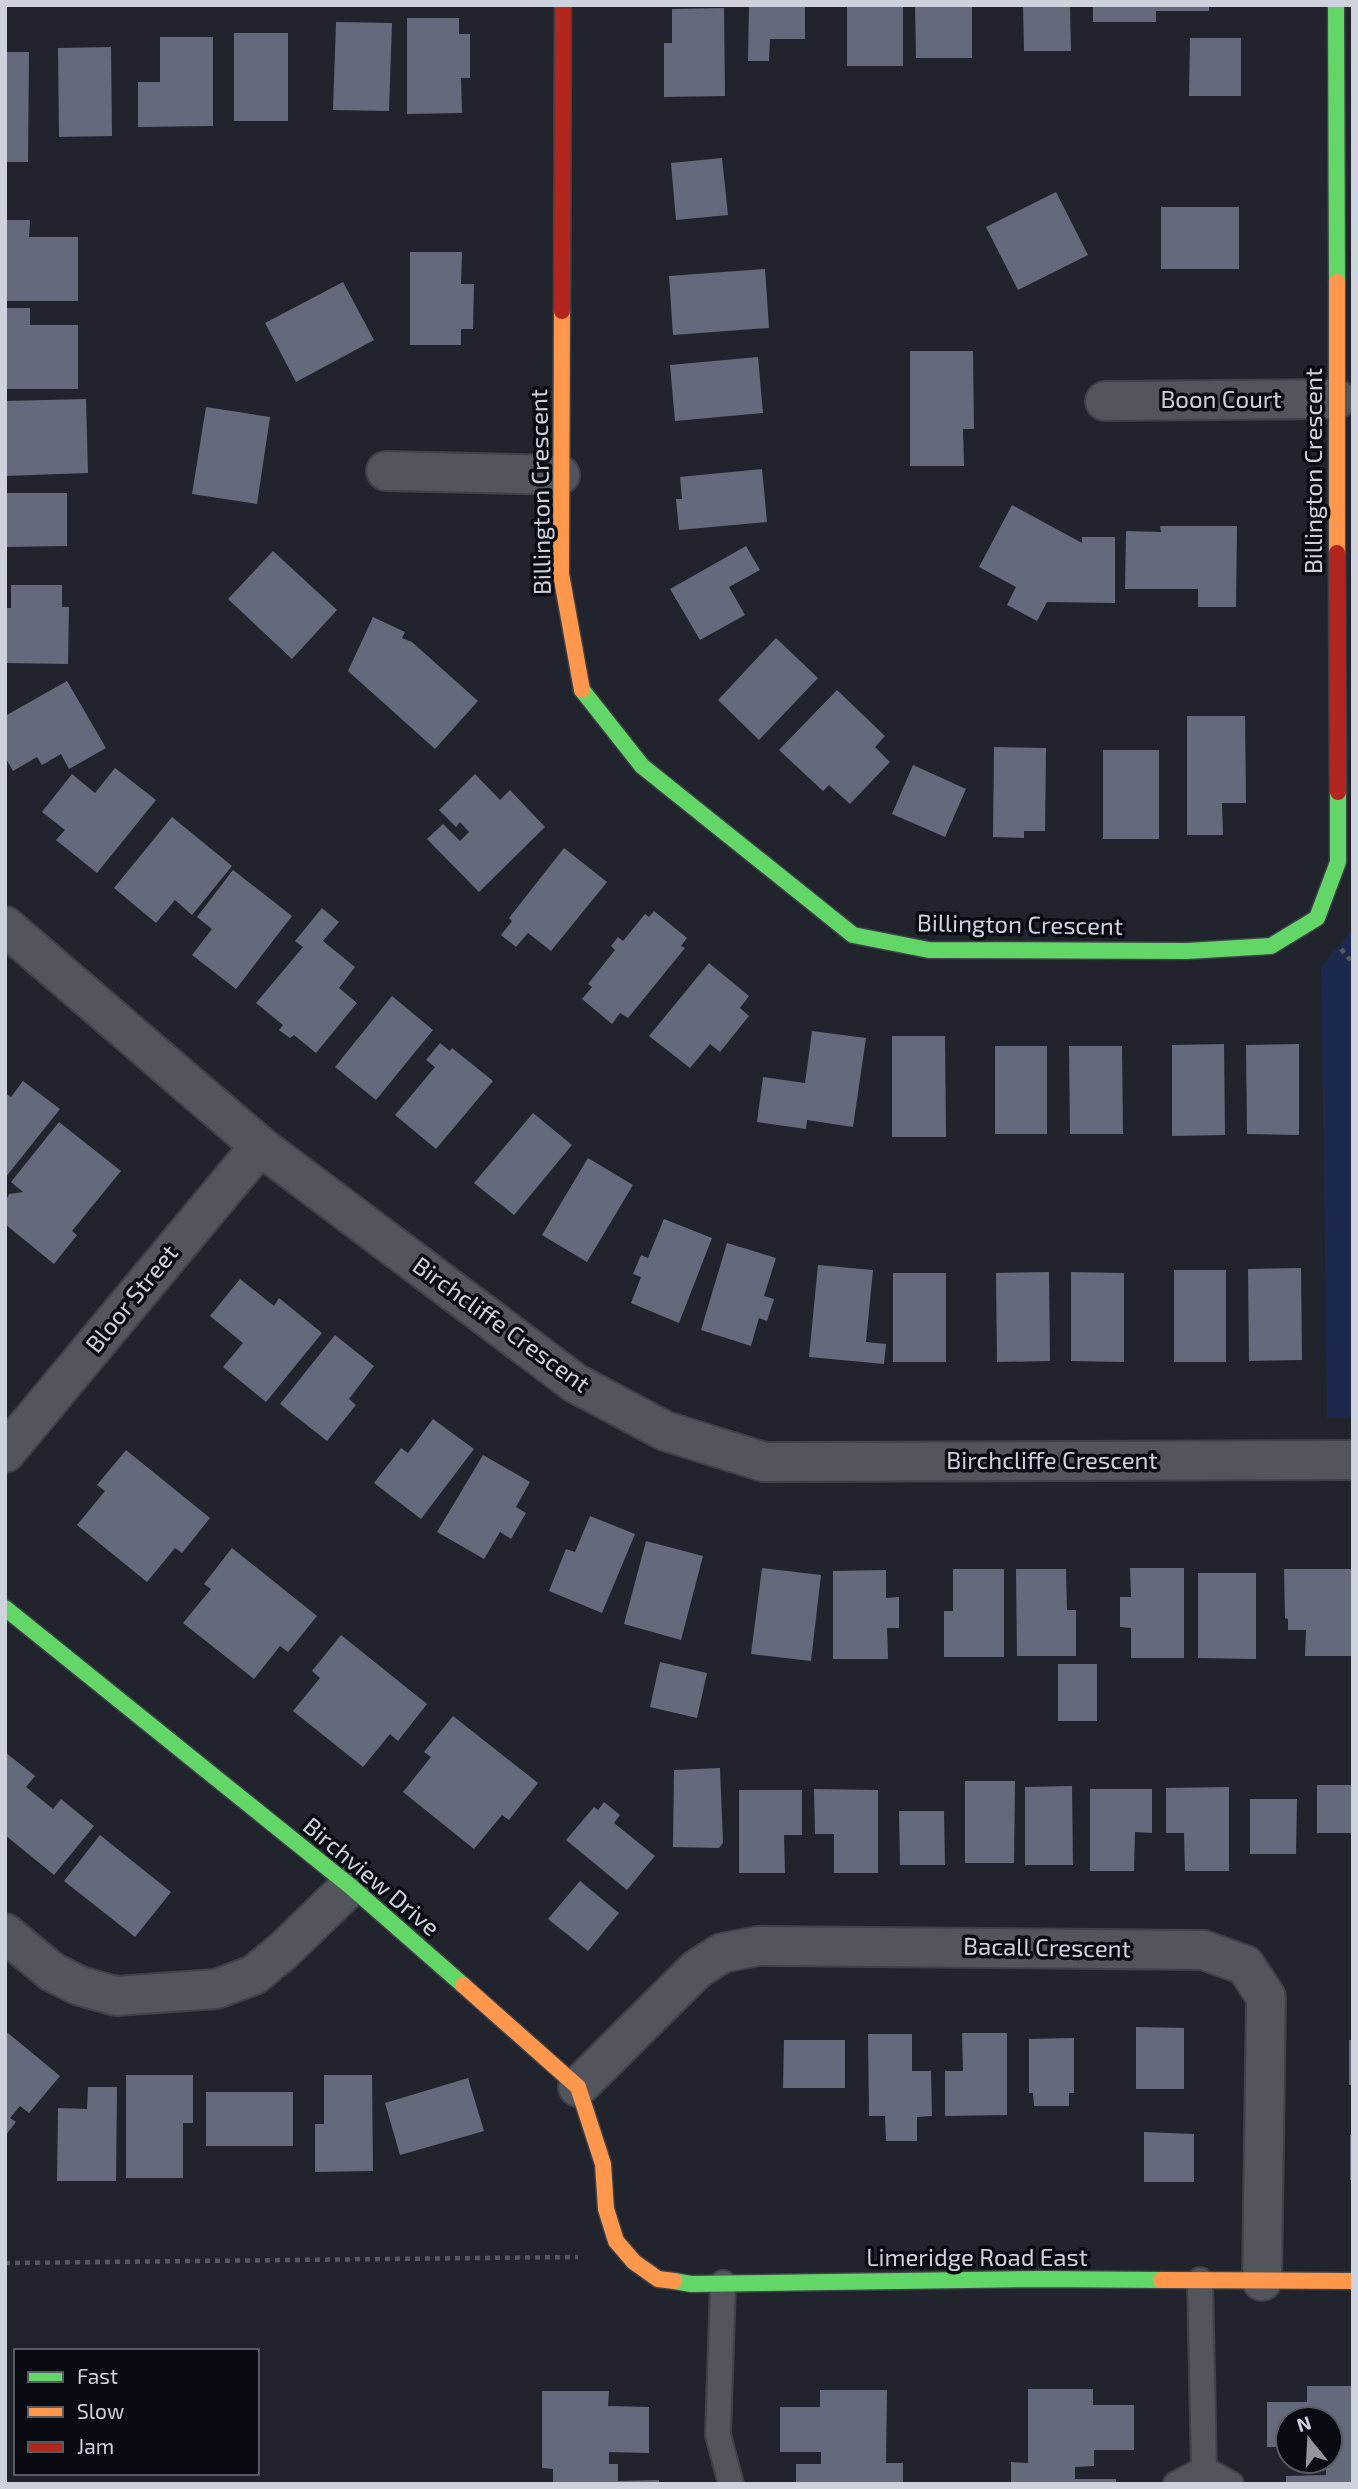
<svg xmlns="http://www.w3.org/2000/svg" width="1358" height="2489" font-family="'Exo 2',sans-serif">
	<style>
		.green { fill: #1d284f }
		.building { fill: #646a7b }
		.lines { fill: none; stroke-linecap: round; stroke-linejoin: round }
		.lane-casing { stroke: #3e4148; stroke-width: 28 }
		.street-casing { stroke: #3e4148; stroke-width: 42 }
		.fast-casing { stroke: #3e4148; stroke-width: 19 }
		.slow-casing { stroke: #3e4148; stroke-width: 19 }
		.jam-casing { stroke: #3e4148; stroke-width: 19 }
		.path { stroke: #56585f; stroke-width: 4.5; stroke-dasharray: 5 5; stroke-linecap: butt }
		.lane { stroke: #52555b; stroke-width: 24 }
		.street { stroke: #52555b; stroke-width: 38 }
		.fast { stroke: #63d668; stroke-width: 16 }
		.slow { stroke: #ff974d; stroke-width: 16 }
		.jam { stroke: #b3261e; stroke-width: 16 }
		.labels { text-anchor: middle; stroke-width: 7; stroke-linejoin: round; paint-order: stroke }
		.street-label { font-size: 24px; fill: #ced2dc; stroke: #090b12 }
	</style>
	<rect width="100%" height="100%" fill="#21242c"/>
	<!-- green -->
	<polygon class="green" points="1353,929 1353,1418 1327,1418 1321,967"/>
	<!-- building -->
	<g class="building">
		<polygon points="749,5 805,5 805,39 770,39 769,61 748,61"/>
		<rect x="847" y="5" width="56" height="61"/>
		<polygon points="915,5 972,5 972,58 916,58"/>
		<polygon points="1023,5 1070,5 1071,51 1024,51"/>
		<polygon points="1093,5 1209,5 1209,11 1156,11 1156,22 1093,22"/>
		<polygon points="724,8 725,96 664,97 664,43 672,43 672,9"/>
		<polygon points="407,18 459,18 459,34 470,34 470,78 461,78 462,113 407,114"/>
		<polygon points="336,22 392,23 389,111 333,110"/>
		<rect x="234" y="33" width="54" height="88"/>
		<polygon points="160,37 213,37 213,126 138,127 138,82 160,82"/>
		<polygon points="1190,38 1241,38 1241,96 1189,96"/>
		<polygon points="111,47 112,136 59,137 58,48"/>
		<polygon points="5,52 29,52 28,162 5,162"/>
		<polygon points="722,158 728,215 676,220 671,163"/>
		<polygon points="1056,192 1088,255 1018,290 986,227"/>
		<rect x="1161" y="207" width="78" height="62"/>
		<polygon points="5,220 30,220 29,237 78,237 78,301 5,301"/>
		<polygon points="410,252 462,252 461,284 474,284 473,329 461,329 461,345 410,345"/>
		<polygon points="765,269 769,328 673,335 669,276"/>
		<polygon points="343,282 374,340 296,382 265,323"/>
		<polygon points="5,308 30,308 30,325 78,325 78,389 5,389"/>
		<polygon points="910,351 973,351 974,429 963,429 964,466 910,466"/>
		<polygon points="758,357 763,413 675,421 670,365"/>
		<polygon points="86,399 88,473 5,476 5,401"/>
		<polygon points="206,407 270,417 257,504 192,494"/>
		<polygon points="762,469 767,522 679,530 676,499 682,499 680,477"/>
		<polygon points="5,493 67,493 67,546 5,547"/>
		<polygon points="1012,505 1082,543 1082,537 1115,537 1115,603 1047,602 1037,621 1007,605 1016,587 979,567"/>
		<polygon points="1160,526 1237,526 1236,607 1198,607 1198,589 1125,589 1126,531 1161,532"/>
		<polygon points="746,546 760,570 729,587 745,615 700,640 670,589"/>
		<polygon points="273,551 337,610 292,659 228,599"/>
		<polygon points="11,585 62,585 62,607 69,607 68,664 5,663 5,608 11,608"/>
		<polygon points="373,617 405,632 402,638 412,642 478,701 435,749 348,671"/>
		<polygon points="776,638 818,678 759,740 718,700"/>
		<polygon points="67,681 106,748 69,769 61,754 42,765 37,757 13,771 5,757 5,716"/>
		<polygon points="837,690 885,736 875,747 890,762 850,804 829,785 823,791 779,750"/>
		<polygon points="1187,716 1245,716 1246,803 1222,803 1223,835 1187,835"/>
		<polygon points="994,747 1046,748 1045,831 1024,831 1024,838 993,837"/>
		<rect x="1103" y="750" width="56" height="89"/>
		<polygon points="913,765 966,789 945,837 892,814"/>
		<polygon points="115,768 156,800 97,873 56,840 65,830 42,812 72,774 95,793"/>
		<polygon points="475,774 500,800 510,790 545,827 479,892 427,839 443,824 460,841 469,832 460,822 456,827 439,810"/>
		<polygon points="172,817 232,866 192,915 175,900 156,923 114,888"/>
		<polygon points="564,848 607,882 551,951 528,933 516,947 501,935 512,921 509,918"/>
		<polygon points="233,870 292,916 236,989 192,955 212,929 197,917"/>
		<polygon points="322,908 339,922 323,941 355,967 339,988 357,1003 316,1053 294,1035 290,1038 279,1030 283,1025 256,1003 303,947 295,941"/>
		<polygon points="654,911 687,938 681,946 685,948 628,1018 620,1013 612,1024 582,999 592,987 588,984 615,950 611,946 618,937 623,941 645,914 649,917"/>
		<polygon points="709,963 749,996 740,1008 749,1016 720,1052 710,1044 690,1068 649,1036"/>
		<polygon points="392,996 433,1030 376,1100 335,1067"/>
		<polygon points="812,1031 866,1038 853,1127 807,1120 806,1129 757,1122 763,1077 805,1083"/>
		<polygon points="892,1036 945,1036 946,1137 892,1137"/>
		<polygon points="440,1043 450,1051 452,1048 493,1081 436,1149 395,1115 435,1067 426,1060"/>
		<polygon points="1224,1044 1225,1135 1172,1136 1172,1045"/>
		<polygon points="1299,1044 1299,1135 1247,1134 1246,1045"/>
		<rect x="995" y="1046" width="52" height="88"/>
		<polygon points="1069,1046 1122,1046 1123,1134 1070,1134"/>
		<polygon points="23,1081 60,1109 5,1178 5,1093 11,1097"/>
		<polygon points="533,1113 572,1145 514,1215 474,1183"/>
		<polygon points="59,1122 121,1171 72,1231 77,1235 54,1264 5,1224 5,1203 9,1194 23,1192 11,1182"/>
		<polygon points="588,1158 633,1185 587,1262 542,1235"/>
		<polygon points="664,1219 712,1238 679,1323 631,1303 641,1277 633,1274 641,1255 648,1258"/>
		<polygon points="727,1243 776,1258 764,1296 774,1299 767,1321 759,1318 751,1346 701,1330"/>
		<polygon points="818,1265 873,1270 866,1342 886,1344 884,1364 809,1357"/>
		<polygon points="1301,1268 1302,1360 1249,1361 1248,1269"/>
		<rect x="1174" y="1270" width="52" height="92"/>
		<polygon points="1049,1272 1050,1361 997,1362 996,1273"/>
		<polygon points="1071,1272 1124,1273 1124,1362 1071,1361"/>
		<rect x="893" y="1273" width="53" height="89"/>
		<polygon points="240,1279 274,1306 279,1298 322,1333 266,1402 223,1367 243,1343 210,1316"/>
		<polygon points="335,1335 374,1366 349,1399 356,1405 327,1441 280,1404"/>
		<polygon points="433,1419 474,1449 421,1519 374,1483 401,1448 408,1453"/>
		<polygon points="126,1450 210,1518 182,1553 175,1548 147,1582 77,1525 105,1491 97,1485"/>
		<polygon points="483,1455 530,1482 516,1507 526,1513 511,1539 500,1532 484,1559 437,1532"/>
		<polygon points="590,1516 635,1534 602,1613 549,1591 566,1549 575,1552"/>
		<polygon points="646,1541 703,1556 681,1640 624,1624"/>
		<polygon points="232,1548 317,1616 288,1652 280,1646 254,1679 183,1623 211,1589 204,1584"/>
		<polygon points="762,1568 821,1575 811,1661 751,1654"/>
		<polygon points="1130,1568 1184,1568 1184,1658 1131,1658 1131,1628 1120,1627 1120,1597 1131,1597"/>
		<polygon points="953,1569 1004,1569 1004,1657 944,1657 944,1611 953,1611"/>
		<polygon points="1016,1569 1066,1569 1067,1610 1076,1610 1076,1656 1017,1656"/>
		<polygon points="1284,1569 1353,1569 1353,1656 1305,1656 1306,1630 1288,1630 1288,1619 1285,1618"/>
		<polygon points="886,1570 886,1598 899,1597 899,1628 887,1628 888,1659 833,1659 833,1571"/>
		<polygon points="1198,1573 1256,1573 1256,1659 1198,1658"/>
		<polygon points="341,1635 427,1704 398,1741 390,1734 363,1767 293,1711 320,1678 312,1671"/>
		<polygon points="660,1662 707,1673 697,1718 650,1707"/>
		<rect x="1058" y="1664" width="39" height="57"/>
		<polygon points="453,1716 538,1783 509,1820 502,1815 474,1849 403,1792 431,1757 424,1752"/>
		<polygon points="5,1752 35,1776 26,1787 53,1809 61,1799 94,1826 54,1875 5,1835"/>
		<polygon points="720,1768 723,1843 719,1848 673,1847 674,1770"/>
		<polygon points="965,1781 1015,1781 1014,1863 965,1863"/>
		<rect x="1317" y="1785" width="36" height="48"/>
		<polygon points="1072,1786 1073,1865 1025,1865 1025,1787"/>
		<polygon points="1229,1787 1229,1871 1185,1871 1184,1833 1166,1833 1166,1788"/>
		<polygon points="814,1789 878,1790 878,1873 834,1873 834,1834 815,1834"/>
		<polygon points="1090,1789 1152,1789 1152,1833 1135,1832 1134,1871 1090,1871"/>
		<polygon points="739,1790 802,1790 802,1835 784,1835 785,1873 739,1873"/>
		<polygon points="1250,1799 1297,1799 1296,1854 1250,1854"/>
		<polygon points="604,1802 620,1815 614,1823 655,1856 627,1890 566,1840 594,1807 598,1810"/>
		<polygon points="899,1811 944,1811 945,1865 900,1865"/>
		<polygon points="100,1835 171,1892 135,1937 64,1881"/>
		<polygon points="580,1881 619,1913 588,1951 548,1919"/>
		<polygon points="1136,2027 1184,2028 1184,2089 1136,2089"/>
		<polygon points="8,2033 60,2076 29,2113 20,2106 10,2118 16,2122 5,2136 5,2035"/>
		<polygon points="962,2033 1007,2033 1007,2115 945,2116 945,2071 963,2071"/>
		<polygon points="868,2034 912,2034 912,2071 931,2071 932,2116 917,2117 917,2141 886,2141 885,2116 869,2116"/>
		<polygon points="1074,2038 1074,2093 1069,2093 1069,2106 1034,2106 1033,2093 1029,2093 1029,2039"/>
		<polygon points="784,2040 845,2040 845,2088 783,2088"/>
		<rect x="1349" y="2040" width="4" height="45"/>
		<polygon points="126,2075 193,2075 193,2123 183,2123 183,2178 126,2178"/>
		<polygon points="324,2075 372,2075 373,2171 315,2172 315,2124 324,2124"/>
		<polygon points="468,2078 484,2131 400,2155 385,2103"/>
		<polygon points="88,2087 117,2087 116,2181 57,2181 58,2108 87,2109"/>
		<rect x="206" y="2092" width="87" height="54"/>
		<polygon points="1144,2132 1194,2134 1194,2182 1144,2182"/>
		<rect x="1350" y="2135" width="3" height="45"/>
		<polygon points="1307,2386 1353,2386 1353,2484 1286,2484 1286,2476 1326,2475 1326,2461 1330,2461 1330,2419 1288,2419 1288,2447 1267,2447 1267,2402 1307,2402"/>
		<polygon points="1028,2389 1093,2389 1093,2405 1134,2405 1134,2450 1094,2450 1094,2466 1075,2467 1075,2479 1116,2479 1116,2484 1011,2484 1011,2462 1028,2463"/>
		<polygon points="820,2390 887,2390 886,2463 903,2463 903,2484 796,2484 796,2464 821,2464 821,2452 780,2452 780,2407 820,2407"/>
		<polygon points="542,2391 609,2391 608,2406 649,2407 649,2453 609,2452 609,2464 618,2464 618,2481 659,2480 659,2484 553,2484 553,2469 542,2468"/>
	</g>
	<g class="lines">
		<!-- lane casing -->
		<g class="lane-casing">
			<g id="lane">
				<polyline points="1200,2280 1204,2469"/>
				<polyline points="723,2283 718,2435 731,2484"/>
				<polyline points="1204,2469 1231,2484"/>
				<polyline points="1176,2484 1204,2469"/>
			</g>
		</g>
		<!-- street casing -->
		<g class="street-casing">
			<g id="street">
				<polyline points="1105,401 1337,399"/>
				<polyline points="386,471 560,475"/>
				<polyline points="5,926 260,1146 575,1383 665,1431 764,1462 1353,1460"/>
				<polyline points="5,1453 260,1146"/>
				<polyline points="5,1933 52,1972 80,1986 116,1996 216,1989 254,1975 283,1951 350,1886"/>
				<polyline points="578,2087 697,1969 722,1953 758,1946 1203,1950 1245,1965 1266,1997 1262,2281"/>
			</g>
		</g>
		<!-- fast casing -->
		<g class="fast-casing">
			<g id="fast">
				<polyline points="1336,5 1337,282"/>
				<polyline points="582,690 642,766 853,935 929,950 1187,951 1271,946 1317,918 1338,862 1338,792"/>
				<polyline points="5,1608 350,1886 463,1985"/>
				<polyline points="674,2281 691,2284 1042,2279 1161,2280"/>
			</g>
		</g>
		<!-- slow casing -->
		<g class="slow-casing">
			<g id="slow">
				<polyline points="1337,282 1337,553"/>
				<polyline points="562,311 561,574 582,690"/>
				<polyline points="463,1985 578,2087 603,2164 606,2209 616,2241 634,2262 658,2279 674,2281"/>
				<polyline points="1161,2280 1353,2281"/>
			</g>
		</g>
		<!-- jam casing -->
		<g class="jam-casing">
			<g id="jam">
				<polyline points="562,311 563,5"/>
				<polyline points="1337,553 1338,792"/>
			</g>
		</g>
		<!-- path -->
		<g class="path">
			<polyline points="1341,949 1353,963"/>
			<polyline points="5,2263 578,2257"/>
		</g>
		<!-- lane -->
		<use href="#lane" class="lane"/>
		<!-- street -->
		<use href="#street" class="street"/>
		<!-- fast -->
		<use href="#fast" class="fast"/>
		<!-- slow -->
		<use href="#slow" class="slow"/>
		<!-- jam -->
		<use href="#jam" class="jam"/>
	</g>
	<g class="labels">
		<!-- street labels -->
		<g class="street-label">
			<text x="1221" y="408">Boon Court</text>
			<text transform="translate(1314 471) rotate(-90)" y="8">Billington Crescent</text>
			<text transform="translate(541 492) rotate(-91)" y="8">Billington Crescent</text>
			<text transform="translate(1020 925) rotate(1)" y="8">Billington Crescent</text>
			<text transform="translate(132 1299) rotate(-51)" y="8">Bloor Street</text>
			<text transform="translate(501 1325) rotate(36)" y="8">Birchcliffe Crescent</text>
			<text x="1052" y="1469">Birchcliffe Crescent</text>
			<text transform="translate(371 1877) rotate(40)" y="8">Birchview Drive</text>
			<text transform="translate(1047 1948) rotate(1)" y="8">Bacall Crescent</text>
			<text x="977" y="2266">Limeridge Road East</text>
		</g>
	</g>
	<!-- border -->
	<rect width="1358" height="2489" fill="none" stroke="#ced2dc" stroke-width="14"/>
	<!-- legend -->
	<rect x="14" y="2349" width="245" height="126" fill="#090b12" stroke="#585b63" stroke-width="2"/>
	<rect x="28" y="2372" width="35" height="10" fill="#63d668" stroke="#585b63" stroke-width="2"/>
	<text x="77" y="2384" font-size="21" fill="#ced2dc">Fast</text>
	<rect x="28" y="2407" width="35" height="10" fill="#ff974d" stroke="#585b63" stroke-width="2"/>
	<text x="77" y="2419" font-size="21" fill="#ced2dc">Slow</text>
	<rect x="28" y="2442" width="35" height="10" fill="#b3261e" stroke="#585b63" stroke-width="2"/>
	<text x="77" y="2454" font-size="21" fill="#ced2dc">Jam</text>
	<!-- north arrow -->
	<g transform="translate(1309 2440) rotate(342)"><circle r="33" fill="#090b12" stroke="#585b63" stroke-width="2"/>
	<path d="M0-5L12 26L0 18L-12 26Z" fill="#91959e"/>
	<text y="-10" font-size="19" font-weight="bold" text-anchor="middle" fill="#ced2dc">N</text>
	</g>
</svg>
